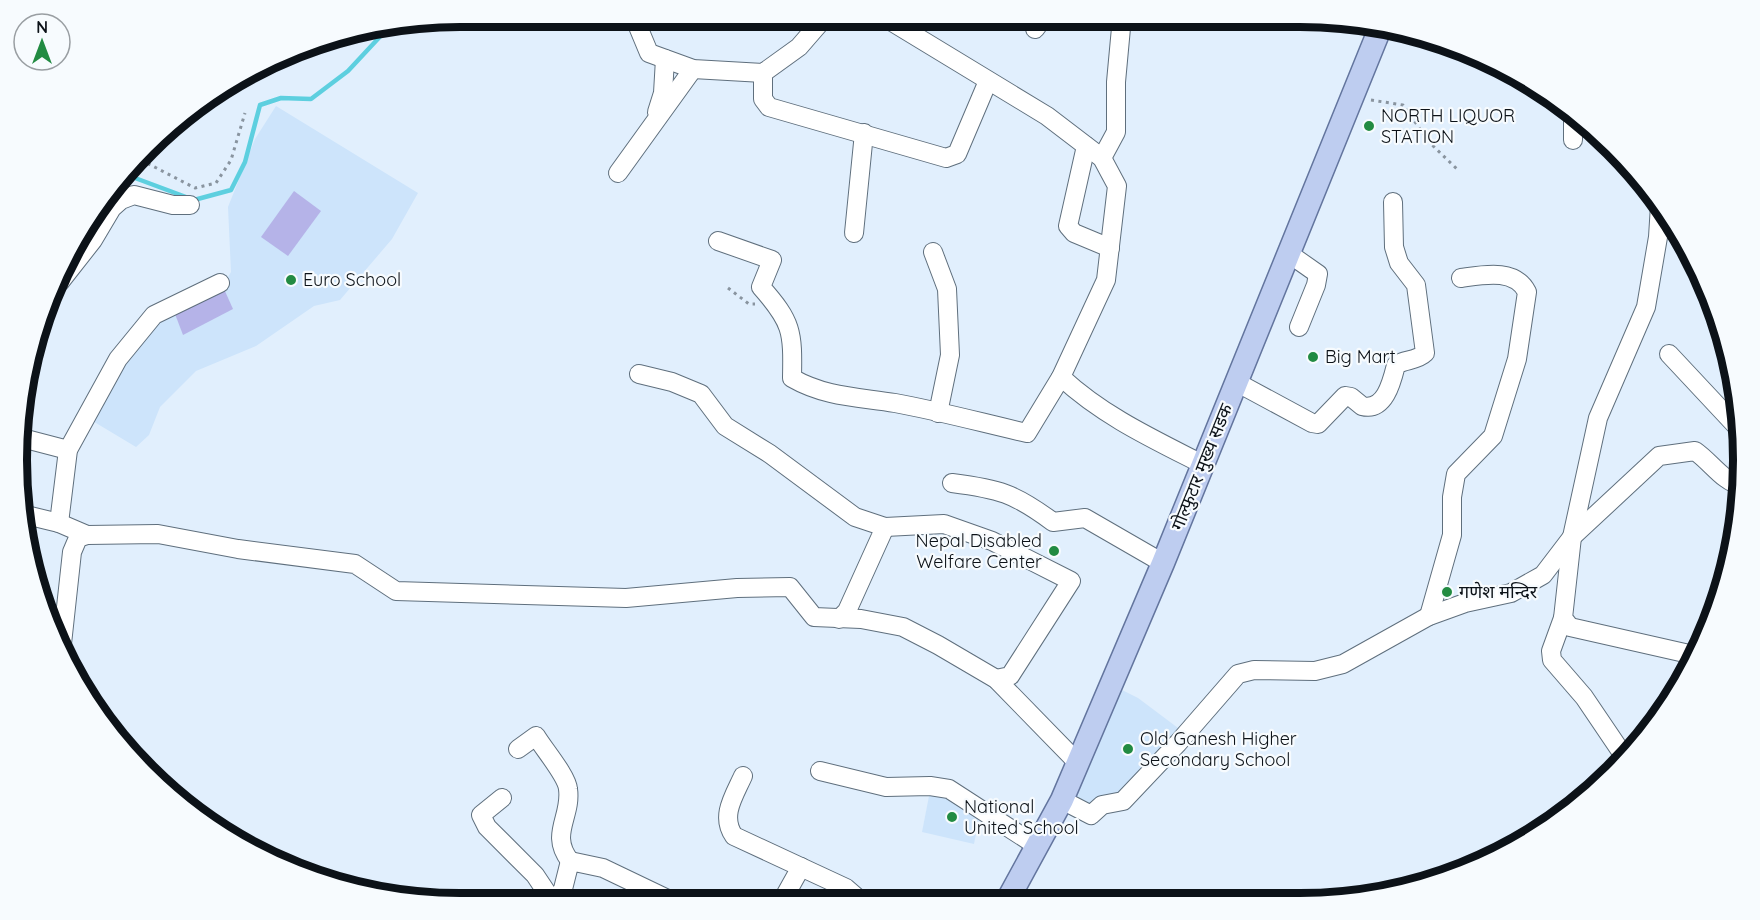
<svg xmlns="http://www.w3.org/2000/svg" width="1760" height="920" font-family="Quicksand,'Noto Sans Devanagari',sans-serif">
	<style>
		.built { fill: #cde4fb }
		.pitch { fill: #b5b3e8 }
		.lines { fill: none; stroke-linecap: round; stroke-linejoin: round }
		.stream { stroke: #5dcfdf; stroke-width: 4.5 }
		.minor-casing { stroke: #5f6f7d; stroke-width: 20 }
		.major-casing { stroke: #63759e; stroke-width: 25 }
		.path { stroke: #89949f; stroke-width: 3; stroke-dasharray: 3 4.5; stroke-linecap: butt }
		.minor { stroke: #fff; stroke-width: 18 }
		.major { stroke: #becdf0; stroke-width: 22 }
		.poi-dot { fill: #228b42; stroke: #f7fbfe; stroke-width: 2 }
		.labels { text-anchor: middle; stroke-width: 4.5; stroke-linejoin: round; paint-order: stroke }
		.poi-label { font-size: 18px; fill: #0c1218; stroke: #f7fbfe; text-anchor: start }
		.street-label { font-size: 18px; fill: #0c1218; stroke: #f7fbfe }
		.rim { fill: none; stroke: #0c1218; stroke-width: 8 }
	</style>
	<rect width="100%" height="100%" fill="#e1effd"/>
	<!-- built -->
	<g class="built">
		<polygon points="276,106 418,193 392,239 340,300 314,306 256,346 196,371 160,407 149,435 136,447 86,417 151,324 222,288 231,272 228,207 255,139"/>
		<polygon points="1118,688 1138,698 1182,731 1122,796 1090,812 1067,799"/>
		<polygon points="930,791 982,803 974,844 922,832"/>
	</g>
	<!-- pitch -->
	<g class="pitch">
		<polygon points="294,191 321,211 288,256 261,237"/>
		<polygon points="224,289 233,309 183,335 175,314"/>
	</g>
	<g class="lines">
		<!-- stream -->
		<g class="stream">
			<polyline points="127,175 194,200 231,190 245,162 260,105 281,98 311,99 348,71 388,28"/>
			<polyline points="89,218 93,212"/>
		</g>
		<!-- minor casing -->
		<g class="minor-casing">
			<g id="minor">
				<polyline points="634,17 649,53 693,69 763,73 799,47 825,17"/>
				<polyline points="1035,29 1044,17"/>
				<polyline points="763,73 763,99 769,107 946,158 957,154 988,81"/>
				<polyline points="657,112 663,93 665,59"/>
				<polyline points="1573,140 1573,111"/>
				<polyline points="1086,146 1068,226 1074,233 1110,248"/>
				<polyline points="1102,158 1116,132 1116,82 1122,17"/>
				<polyline points="618,173 693,69"/>
				<polyline points="1660,205 1658,237 1646,307 1598,418 1572,537 1563,618 1570,627 1698,656"/>
				<polyline points="854,233 864,133"/>
				<path d="M718 241 772 260 761 287C792 322 793 331 792 378 825 397 858 397 895 403 939 411 983 423 1027 433L1061 377 1106 280 1117 186 1102 158 1047 116 884 17"/>
				<polyline points="933,252 947,289 950,355 938,413"/>
				<polyline points="1288,253 1318,274 1316,285 1299,327"/>
				<polyline points="60,282 93,240 112,208 121,200 134,195 173,205 190,205"/>
				<polyline points="1669,354 1741,431"/>
				<polyline points="639,374 672,382 701,394 725,426 770,454 855,517 885,527 847,611 839,619"/>
				<path d="M1061 377C1103 416 1153 439 1204 465"/>
				<path d="M1236 382 1312 423 1318 424 1345 396 1351 397 1362 406C1385 412 1392 381 1396 365 1405 359 1417 361 1425 353L1416 285 1399 263 1394 247 1393 202"/>
				<polyline points="22,438 68,450"/>
				<path d="M952 483C999 489 1014 493 1053 522L1085 518 1163 563"/>
				<polyline points="22,514 59,523 87,535 158,534 238,549 355,564 396,591 626,598 737,588 790,587 814,617 861,619 903,627 938,645 996,679 1077,762"/>
				<polyline points="59,523 68,450 118,359 154,315 220,283"/>
				<polyline points="885,527 944,524 992,541 1071,581 1010,676 996,679"/>
				<path d="M1429 616 1452 535V497L1456 474 1493 436 1517 359 1527 292C1515 268 1483 275 1461 278"/>
				<polyline points="1563,618 1551,651 1552,660 1584,697 1626,759"/>
				<polyline points="61,653 72,552 78,538 87,535"/>
				<path d="M518 749 536 736C543 748 567 776 568 789 572 817 549 834 570 861"/>
				<polyline points="820,771 886,787 930,786 949,789 1037,846"/>
				<path d="M743 776C734 796 720 816 734 836L846 888 861 901"/>
				<polyline points="502,798 481,815 487,827 535,875 553,902"/>
				<path d="M1062 800 1091 815 1102 805 1123 801 1178 743 1238 674 1254 670 1315 671 1343 664 1429 616 1465 603 1511 593 1543 575 1572 537 1659 456 1695 451C1711 462 1723 482 1742 486"/>
				<polyline points="782,901 801,867"/>
				<polyline points="555,902 563,889 570,861 603,868 674,902"/>
			</g>
		</g>
		<!-- major casing -->
		<g class="major-casing">
			<polyline id="major" points="1007,901 1062,800 1163,563 1381,26"/>
		</g>
		<!-- path -->
		<g class="path">
			<polyline points="1371,100 1403,105 1430,143 1457,169"/>
			<polyline points="141,160 195,188 216,183 231,160 245,113"/>
			<polyline points="728,288 749,304 755,304"/>
		</g>
		<!-- minor -->
		<use href="#minor" class="minor"/>
		<!-- major -->
		<use href="#major" class="major"/>
	</g>
	<!-- markers -->
	<g class="poi-dot">
		<circle cx="1369" cy="126" r="6"/>
		<circle cx="291" cy="280" r="6"/>
		<circle cx="1313" cy="357" r="6"/>
		<circle cx="1054" cy="551" r="6"/>
		<circle cx="1447" cy="592" r="6"/>
		<circle cx="1128" cy="749" r="6"/>
		<circle cx="952" cy="817" r="6"/>
	</g>
	<g class="labels">
		<!-- poi labels -->
		<g class="poi-label">
			<text x="1381" y="122">NORTH LIQUOR<tspan x="1381" dy="21">STATION</tspan></text>
			<text x="303" y="286">Euro School</text>
			<text x="1325" y="363">Big Mart</text>
			<text x="1042" y="547" text-anchor="end">Nepal Disabled<tspan x="1042" dy="21">Welfare Center</tspan></text>
			<text x="1459" y="598">गणेश मन्दिर</text>
			<text x="1140" y="745">Old Ganesh Higher<tspan x="1140" dy="21">Secondary School</tspan></text>
			<text x="964" y="813">National<tspan x="964" dy="21">United School</tspan></text>
		</g>
		<!-- street labels -->
		<g class="street-label">
			<text transform="translate(1202 467) rotate(-68)" y="6">गोल्फुटार मुख्य सडक</text>
		</g>
	</g>
	<!-- crop -->
	<path d="M0 0H1760V920H0ZM460 27H1300A433 433 0 0 1 1733 460V460A433 433 0 0 1 1300 893H460A433 433 0 0 1 27 460V460A433 433 0 0 1 460 27Z" fill="#f7fbfe" fill-rule="evenodd"/>
	<path class="rim" d="M460 27H1300A433 433 0 0 1 1733 460V460A433 433 0 0 1 1300 893H460A433 433 0 0 1 27 460V460A433 433 0 0 1 460 27Z"/>
	<!-- north arrow -->
	<g transform="translate(42 42)"><circle r="28" fill="#f7fbfe" stroke="#999ea2" stroke-width="1.5"/>
	<path d="M0-4.5L10 22L0 15L-10 22Z" fill="#228b42"/>
	<text y="-9" font-size="16" font-weight="bold" text-anchor="middle" fill="#0c1218">N</text>
	</g>
</svg>
